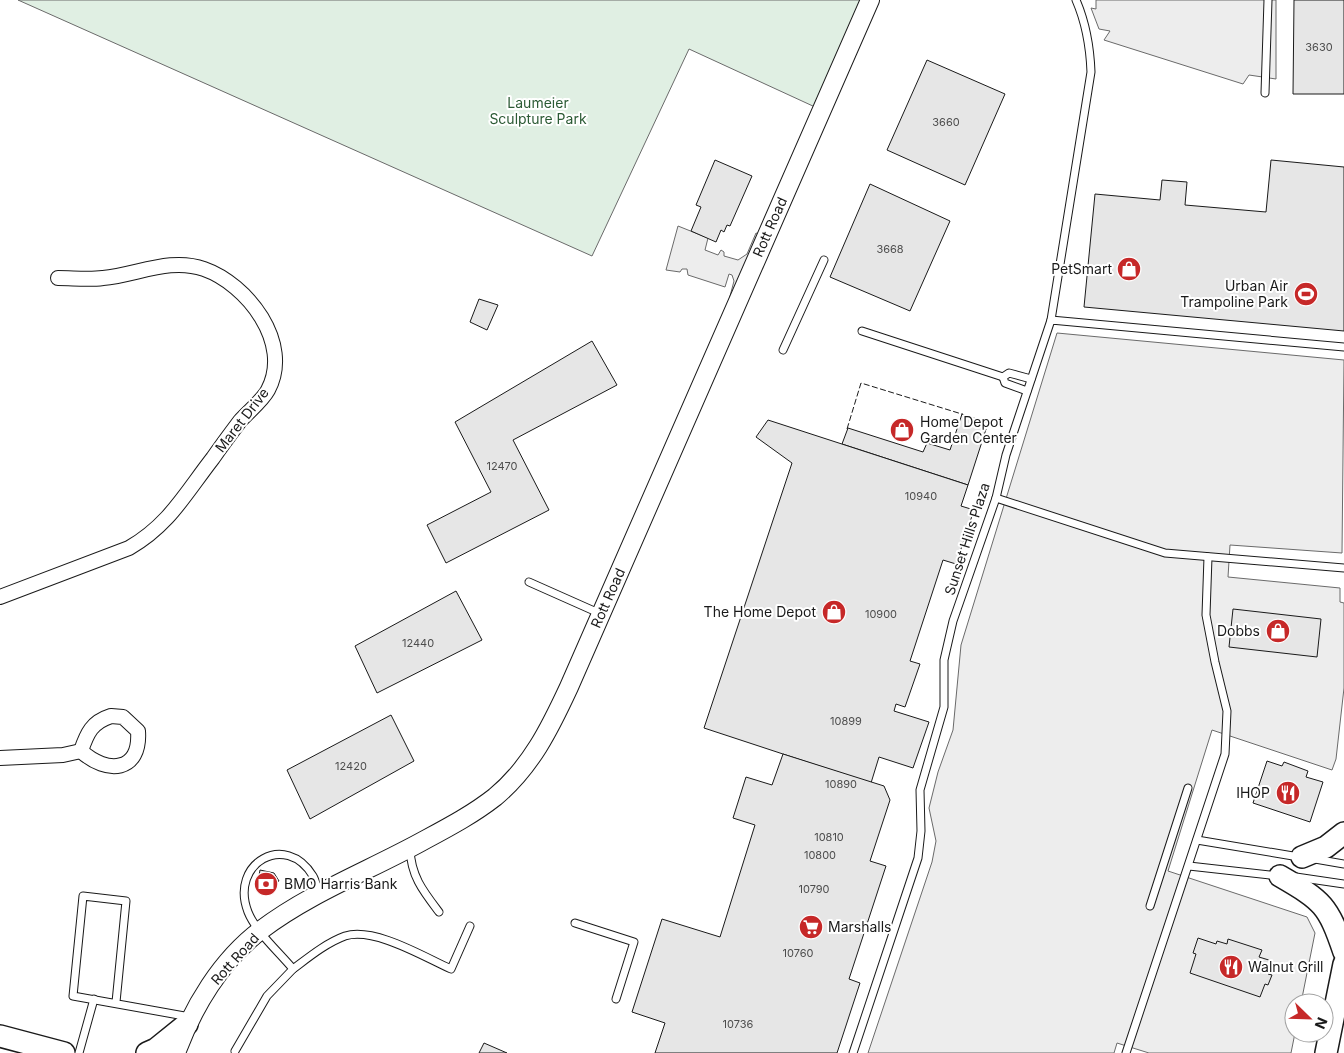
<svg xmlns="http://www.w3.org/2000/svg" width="1344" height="1053" font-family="Inter,sans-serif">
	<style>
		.green { fill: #e0efe3; stroke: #6a6a6a }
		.parking { fill: #ededed; stroke: #6a6a6a }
		.building { fill: #e6e6e6; stroke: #1a1a1a }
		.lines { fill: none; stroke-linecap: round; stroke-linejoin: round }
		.service-casing { stroke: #1a1a1a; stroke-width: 9 }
		.minor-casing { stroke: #1a1a1a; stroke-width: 16 }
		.tertiary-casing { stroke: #1a1a1a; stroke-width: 20 }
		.primary-casing { stroke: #1a1a1a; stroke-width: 24 }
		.service { stroke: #fff; stroke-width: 7 }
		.minor { stroke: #fff; stroke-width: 14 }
		.tertiary { stroke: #fff; stroke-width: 18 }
		.primary { stroke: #fff; stroke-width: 21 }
		.fence { stroke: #1a1a1a; stroke-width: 1; stroke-dasharray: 6 2.5; stroke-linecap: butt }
		.labels { text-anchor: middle; stroke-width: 4; stroke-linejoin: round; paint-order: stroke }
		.number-label { font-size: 11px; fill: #4d4d4d }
		.park-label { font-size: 14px; fill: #2b5a34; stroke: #fff }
		.street-label { font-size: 14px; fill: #1a1a1a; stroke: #fff }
		.poi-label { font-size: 14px; fill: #1a1a1a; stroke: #fff; text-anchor: end }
	</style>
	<rect width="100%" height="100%" fill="#fff"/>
	<!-- green -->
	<polygon class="green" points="18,0 861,0 815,107 689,49 592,256"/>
	<!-- parking -->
	<g class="parking">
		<polygon points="1096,0 1276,0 1276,79 1249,75 1243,84 1104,40 1110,31 1099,29 1091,8 1096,9"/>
		<polygon points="678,226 708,238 705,250 718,255 721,250 724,252 724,256 738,260 747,254 756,233 759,234 729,300 734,281 732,275 729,274 725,287 688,275 687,269 682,269 680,272 666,270"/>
		<polygon points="1057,333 1344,360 1342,553 1230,545 1228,577 1340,588 1340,602 1344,603 1344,688 1336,759 1332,770 1212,730 1168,871 1307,917 1315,933 1301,1003 1294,1003 1295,1033 1291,1053 1149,1053 1117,1043 1114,1053 868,1053 932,862 936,841 929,808 938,772 953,730 961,645"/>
	</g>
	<!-- building -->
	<g class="building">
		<polygon points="1294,0 1344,0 1344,94 1293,94"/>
		<polygon points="927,60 1005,94 965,185 887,150"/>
		<polygon points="715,160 752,176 730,226 727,225 724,232 721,230 716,242 691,231 701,207 696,205"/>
		<polygon points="1271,160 1344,167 1344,331 1084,307 1095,194 1160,200 1162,180 1187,182 1185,205 1266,212"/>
		<polygon points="870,184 950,221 910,311 830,277"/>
		<polygon points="479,299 498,305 487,330 470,322"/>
		<polygon points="592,341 617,385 513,440 549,510 446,563 427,525 491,492 455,422"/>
		<polygon points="962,414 988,423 968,485 842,444 848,428 923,452 927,443 950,450"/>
		<polygon points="768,420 968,485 961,506 974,510 956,564 943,560 910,661 920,664 905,707 896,704 894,711 929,722 913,768 879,757 871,783 704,728 792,463 756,437"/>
		<polygon points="456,591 482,640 377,693 355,646"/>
		<polygon points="1233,609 1321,619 1317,657 1229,647"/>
		<polygon points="391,715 414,761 310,819 287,770"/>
		<polygon points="783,754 884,786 890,800 870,861 886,866 849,979 860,983 837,1053 655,1053 665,1023 632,1012 662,919 720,937 755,825 733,818 746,777 772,785"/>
		<polygon points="1267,761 1282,766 1284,762 1308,771 1306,777 1323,782 1310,822 1253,803"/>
		<polygon points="260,870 274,873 279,881 260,893 257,887"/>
		<polygon points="1198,938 1216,944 1217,941 1227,944 1228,939 1262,950 1259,957 1272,961 1268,974 1272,975 1268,985 1265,984 1260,997 1190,973 1196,954 1193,953"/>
		<polygon points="484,1043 507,1053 479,1053"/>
	</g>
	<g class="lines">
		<!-- service casing -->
		<g class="service-casing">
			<g id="service">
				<polyline points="1265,93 1268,0"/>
				<path d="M1051 320 1091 72C1090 46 1086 23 1076 0"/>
				<polyline points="862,331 1003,377"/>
				<polyline points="783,350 824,260"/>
				<polyline points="1027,391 1005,383 1003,377 1009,373 1031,379"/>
				<polyline points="996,498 1165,553 1344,568"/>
				<polyline points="529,582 601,614"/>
				<polyline points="1197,840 1299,857"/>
				<path d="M410 849C411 876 423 891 439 912"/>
				<polyline points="1315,859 1344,864"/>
				<polyline points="1189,866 1278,876"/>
				<polyline points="1296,877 1344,884"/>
				<path d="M319 894C317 888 316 881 313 876 286 831 229 863 248 912 256 932 279 952 293 969 309 957 326 943 345 936 375 927 424 957 451 969L470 926"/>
				<polyline points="1150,906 1188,788"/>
				<polyline points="575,923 634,942 616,999"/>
				<polyline points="116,1002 126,901 83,896 73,996 190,1017"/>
				<polyline points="235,1051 267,996 293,969"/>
				<polyline points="79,1053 94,999"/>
				<polyline points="853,1053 918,858 921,831 920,790 944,707 944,660 953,621 996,498 1006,455 1051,320 1344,347"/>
				<polyline points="1126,1053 1225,754 1227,711 1215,662 1206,615 1208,557"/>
			</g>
		</g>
		<!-- minor casing -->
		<g class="minor-casing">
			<g id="minor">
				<path d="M0 597 129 548C169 525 185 494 213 458 222 445 231 433 240 421 249 411 262 401 268 390 293 343 247 284 204 269 170 257 137 275 103 278 88 280 73 278 58 278"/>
				<path d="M111 716 123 717 138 731C141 772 107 775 81 751 87 733 92 722 111 716Z"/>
				<polyline points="0,758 63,755 81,751"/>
			</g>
		</g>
		<!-- tertiary casing -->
		<g class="tertiary-casing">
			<path id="tertiary" d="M176 1053C193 1007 221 960 261 930 310 893 368 871 421 842 447 828 472 815 495 797 531 767 550 728 569 687L870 0"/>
		</g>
		<!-- primary casing -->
		<g class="primary-casing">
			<g id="primary">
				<polyline points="1302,857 1326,847 1344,833"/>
				<path d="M1280 876C1323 901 1328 905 1344 952"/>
				<polyline points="0,1036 64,1053"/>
				<polyline points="147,1053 156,1049 187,1024"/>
				<polyline points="1326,1053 1344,964"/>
			</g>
		</g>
		<!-- service -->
		<use href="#service" class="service"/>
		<!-- minor -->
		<use href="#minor" class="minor"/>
		<!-- tertiary -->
		<use href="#tertiary" class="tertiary"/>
		<!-- primary -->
		<use href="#primary" class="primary"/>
		<!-- fence -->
		<polyline class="fence" points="847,429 861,383 965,415"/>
	</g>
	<!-- icons -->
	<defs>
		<g id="shop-disc" transform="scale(1.25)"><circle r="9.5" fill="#c62828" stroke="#fff"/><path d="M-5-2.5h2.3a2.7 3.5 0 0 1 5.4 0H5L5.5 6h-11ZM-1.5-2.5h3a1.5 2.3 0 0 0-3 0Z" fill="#fff"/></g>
		<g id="stadium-disc" transform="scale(1.25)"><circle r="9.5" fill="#c62828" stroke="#fff"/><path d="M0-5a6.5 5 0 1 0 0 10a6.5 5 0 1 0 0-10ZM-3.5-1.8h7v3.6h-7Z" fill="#fff"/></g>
		<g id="restaurant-disc" transform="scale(1.25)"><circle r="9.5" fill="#c62828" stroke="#fff"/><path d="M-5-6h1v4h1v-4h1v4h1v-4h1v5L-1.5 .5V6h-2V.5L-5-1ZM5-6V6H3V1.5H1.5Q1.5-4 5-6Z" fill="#fff"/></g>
		<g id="bank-disc" transform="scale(1.25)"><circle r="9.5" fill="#c62828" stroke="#fff"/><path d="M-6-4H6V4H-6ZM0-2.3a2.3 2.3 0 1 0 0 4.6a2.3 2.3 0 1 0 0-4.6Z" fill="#fff"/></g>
		<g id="supermarket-disc" transform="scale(1.25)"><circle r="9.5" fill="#c62828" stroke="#fff"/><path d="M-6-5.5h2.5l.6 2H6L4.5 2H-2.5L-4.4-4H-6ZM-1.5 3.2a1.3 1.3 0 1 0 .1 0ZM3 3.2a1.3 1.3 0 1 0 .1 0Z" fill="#fff"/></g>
	</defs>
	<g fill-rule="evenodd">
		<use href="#shop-disc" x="1129" y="269"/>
		<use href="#stadium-disc" x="1306" y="294"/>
		<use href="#shop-disc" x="902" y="430"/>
		<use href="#shop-disc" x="834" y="612"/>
		<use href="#shop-disc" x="1278" y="631"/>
		<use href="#restaurant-disc" x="1288" y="793"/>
		<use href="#bank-disc" x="266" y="884"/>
		<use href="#supermarket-disc" x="811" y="927"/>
		<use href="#restaurant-disc" x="1231" y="967"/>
	</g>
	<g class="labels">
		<!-- number labels -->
		<g class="number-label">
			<text x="1319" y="51">3630</text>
			<text x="946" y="126">3660</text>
			<text x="890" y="253">3668</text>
			<text x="502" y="470">12470</text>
			<text x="921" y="500">10940</text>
			<text x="881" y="618">10900</text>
			<text x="418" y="647">12440</text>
			<text x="846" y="725">10899</text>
			<text x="351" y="770">12420</text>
			<text x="841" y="788">10890</text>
			<text x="829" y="841">10810</text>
			<text x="820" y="859">10800</text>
			<text x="814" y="893">10790</text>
			<text x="798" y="957">10760</text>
			<text x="738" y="1028">10736</text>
		</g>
		<!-- park labels -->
		<g class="park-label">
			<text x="538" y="108">Laumeier<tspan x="538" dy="16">Sculpture Park</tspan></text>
		</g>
		<!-- street labels -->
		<g class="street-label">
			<text transform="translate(770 227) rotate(-66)" y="5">Rott Road</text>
			<text transform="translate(242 420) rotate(-52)" y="5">Maret Drive</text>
			<text transform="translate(967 539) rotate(-72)" y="5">Sunset Hills Plaza</text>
			<text transform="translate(608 598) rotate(-66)" y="5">Rott Road</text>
			<text transform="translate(235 959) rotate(-48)" y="5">Rott Road</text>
		</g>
		<!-- poi labels -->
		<g class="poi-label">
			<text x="1112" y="274">PetSmart</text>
			<text x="1288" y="291">Urban Air<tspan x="1288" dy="16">Trampoline Park</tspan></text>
			<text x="920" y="427" text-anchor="start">Home Depot<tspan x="920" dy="16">Garden Center</tspan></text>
			<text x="816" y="617">The Home Depot</text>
			<text x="1260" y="636">Dobbs</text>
			<text x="1270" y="798">IHOP</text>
			<text x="284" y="889" text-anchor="start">BMO Harris Bank</text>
			<text x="828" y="932" text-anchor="start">Marshalls</text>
			<text x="1248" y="972" text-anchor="start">Walnut Grill</text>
		</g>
	</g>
	<!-- north arrow -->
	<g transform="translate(1309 1018) rotate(113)"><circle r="24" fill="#ffffff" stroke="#a3a3a3"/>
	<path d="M0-4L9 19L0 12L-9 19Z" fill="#c62828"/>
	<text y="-8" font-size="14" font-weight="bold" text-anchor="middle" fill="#1a1a1a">N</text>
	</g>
</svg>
